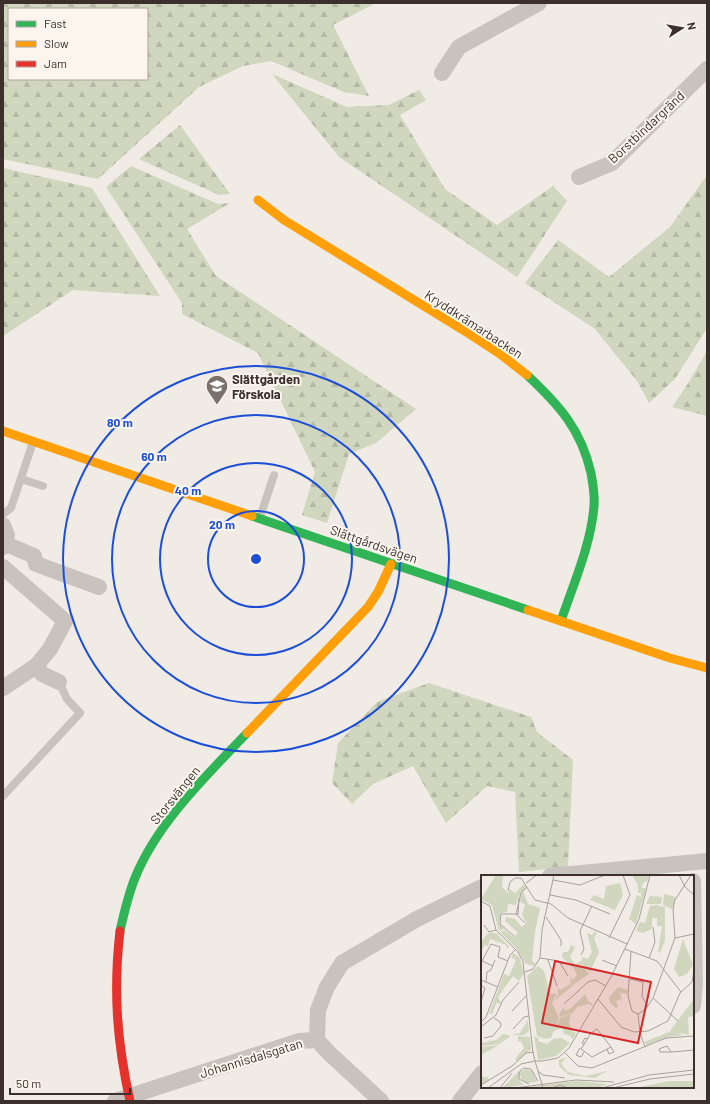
<svg xmlns="http://www.w3.org/2000/svg" width="710" height="1104" font-family="Barlow,sans-serif">
	<style>
		.forest { fill: url(#forest-firs); fill-rule: evenodd }
		.lines { fill: none; stroke-linecap: round; stroke-linejoin: round }
		.lane { stroke: #c9c3be; stroke-width: 8 }
		.street { stroke: #c9c3be; stroke-width: 16 }
		.fast { stroke: #30b455; stroke-width: 9 }
		.slow { stroke: #ff9f0a; stroke-width: 9 }
		.jam { stroke: #e5322d; stroke-width: 9 }
		.ring { fill: none; stroke: #1d4ed8; stroke-width: 2 }
		.labels { text-anchor: middle; stroke-width: 4; stroke-linejoin: round; paint-order: stroke }
		.street-label { font-size: 13px; fill: #3b302b; stroke: #fbf5ee }
		.poi-label { font-size: 13px; font-weight: bold; fill: #3b302b; stroke: #fbf5ee; text-anchor: start }
		.inset-road { fill: none; stroke: #a8a09b; stroke-width: 1 }
		.view { fill: #d62828; fill-opacity: 0.15; stroke: #d62828; stroke-width: 2 }
		.inset-edge { fill: none; stroke: #3b302b; stroke-width: 2 }
		.centre { fill: #1d4ed8; stroke: #fbf5ee; stroke-width: 2 }
		.ring-label { font-size: 12px; text-anchor: middle; font-weight: bold; fill: #1d4ed8; stroke: #fbf5ee; stroke-width: 4; stroke-linejoin: round; paint-order: stroke }
	</style>
	<defs>
		<pattern id="forest-firs" width="22" height="20" patternUnits="userSpaceOnUse"><rect width="22" height="20" fill="#d1d6bf"/><path d="M5 1l3.5 6h-7zM16 11l3.5 6h-7z" fill="#b4b8a4"/></pattern>
	</defs>
	<rect width="100%" height="100%" fill="#f0ebe5"/>
	<!-- forest -->
	<g class="forest">
		<path d="M3 3H376L333 25 369 96 344 92 271 61 243 66 199 87 98 179 3 159ZM9 9H147V79H9Z"/>
		<polygon points="272,74 347,107 389,105 419,90 426,100 400,115 445,189 497,225 553,186 567,201 517,277 339,157"/>
		<polygon points="180,125 230,194 219,195 139,159"/>
		<polygon points="131,166 218,204 230,203 187,229 216,276 416,409 376,443 349,454 327,523 302,515 315,472 258,353 182,314 182,303 106,187"/>
		<polygon points="3,168 92,188 160,296 73,290 3,336"/>
		<polygon points="707,175 707,328 675,379 649,403 637,381 595,329 525,283 558,240 609,277 670,227"/>
		<polygon points="707,351 707,416 672,407 687,385"/>
		<polygon points="429,683 531,717 537,732 573,760 568,867 519,872 515,792 487,786 446,823 413,766 373,784 352,804 332,783 338,743 377,702"/>
	</g>
	<g class="lines">
		<!-- lane -->
		<g class="lane">
			<polyline points="21,479 43,486"/>
			<polyline points="3,514 11,508 33,442"/>
			<polyline points="260,517 274,475"/>
			<polyline points="3,796 80,713 67,699 59,682"/>
		</g>
		<!-- street -->
		<g class="street">
			<polyline points="442,73 459,47 539,3"/>
			<polyline points="579,177 612,163 707,69"/>
			<polyline points="3,525 7,535 3,547"/>
			<polyline points="4,543 34,556 36,564 99,587"/>
			<polyline points="3,567 65,621 50,649 36,666 3,688"/>
			<polyline points="36,666 42,674 59,682"/>
			<polyline points="550,876 707,861"/>
			<polyline points="693,881 695,984 693,1006"/>
			<polyline points="317,1040 330,1054 381,1101"/>
			<polyline points="115,1101 299,1041 317,1040 318,1010 327,987 342,963 417,919 482,887"/>
			<polyline points="460,1101 482,1073"/>
		</g>
		<!-- fast -->
		<g class="fast">
			<path d="M527 375C559 405 581 429 591 473 593 484 595 495 594 506 591 545 573 585 561 621"/>
			<polyline points="252,516 528,610"/>
			<path d="M120 931C124 913 128 895 135 878 157 823 207 775 247 733"/>
		</g>
		<!-- slow -->
		<g class="slow">
			<polyline points="258,200 284,220 471,335 500,354 527,375"/>
			<polyline points="3,431 252,516"/>
			<polyline points="528,610 670,658 707,668"/>
			<polyline points="247,733 368,607 378,592 391,564"/>
		</g>
		<!-- jam -->
		<path class="jam" d="M120 931C113 991 117 1042 130 1101"/>
	</g>
	<!-- distance rings -->
	<g class="ring">
		<circle cx="256" cy="559" r="48"/>
		<circle cx="256" cy="559" r="96"/>
		<circle cx="256" cy="559" r="144"/>
		<circle cx="256" cy="559" r="193"/>
	</g>
	<!-- icons -->
	<defs>
		<g id="school-pin" transform="scale(1.15)"><path d="M0 17L-7.5 6A9.5 9.5 0 1 1 7.5 6Z" fill="#7a716c" stroke="#fbf5ee"/><path d="M0-5L7-2L0 1L-7-2ZM-4 1L0 2.5L4 1V4Q0 6-4 4Z" fill="#fff"/></g>
	</defs>
	<g fill-rule="evenodd">
		<use href="#school-pin" x="217" y="386"/>
	</g>
	<g class="labels">
		<!-- street labels -->
		<g class="street-label">
			<text transform="translate(646 127) rotate(-43)" y="5">Borstbindargränd</text>
			<text transform="translate(474 324) rotate(33)" y="5">Kryddkrämarbacken</text>
			<text transform="translate(374 544) rotate(19)" y="5">Slättgårdsvägen</text>
			<text transform="translate(175 795) rotate(-51)" y="5">Storsvängen</text>
			<text transform="translate(251 1058) rotate(-17)" y="5">Johannisdalsgatan</text>
		</g>
		<!-- poi labels -->
		<g class="poi-label">
			<text x="232" y="384">Slättgården<tspan x="232" dy="15">Förskola</tspan></text>
		</g>
	</g>
	<!-- overview -->
	<g transform="translate(481 875)">
		<rect width="213" height="213" fill="#f0ebe5"/>
		<path d="M169 21 181 22 180 29H165ZM47 145 48 156 43 160H31L39 158ZM193 155 201 160 187 162 166 170 163 167ZM37 161 49 162 50 174 36 186 34 184 43 173 40 166 37 167ZM53 161 58 164 57 166 66 169 72 164 80 163 89 168 75 181 57 185ZM85 182 80 189 87 197 105 201 126 196 114 203 88 200 78 191V185ZM40 194 37 204 43 210 21 213ZM44 194 51 196 56 207 46 208 40 204 39 198ZM96 206 127 209 117 213H40ZM189 206H213V213H154Z" fill="#d1d6bf"/>
		<path d="M15 0H22L21 12 27 18 29 14 34 18 43 9 45 12 37 22 35 30 27 29 26 37 20 38 18 48 23 54 18 56 11 30 0 24ZM151 0H168L166 7 164 6 161 10 160 18H157V10ZM139 8 142 20 134 35 109 25 113 20 123 24 125 11ZM161 13H165L155 49 148 44 156 20 160 22ZM42 16 47 29 59 33 54 57 51 86 55 89 52 91 44 88 36 74 19 57 24 55 32 62 37 58 24 46 25 42 34 44 41 52 45 48 41 40 44 29 40 28 39 24ZM175 30 184 32V65L179 78 177 77 181 51H176V43H171V54L162 58 155 56 159 47 164 48 169 31ZM114 56 116 58 113 63 118 77 109 97 100 89 101 82 107 84 111 77 106 58 111 60ZM7 58H15L28 71 27 74 25 70 9 64 7 71 4 70 0 76V67ZM202 64 212 90 206 99 198 102 193 94ZM90 70 94 72 89 82 94 89 100 86V90L108 99 95 108 92 104 96 100 93 94 81 82 82 77H87ZM32 78 38 82 43 98 38 106 32 101 17 122 21 129 15 128 12 138 8 139 23 99 28 101 35 85 30 82ZM57 91 63 96 69 119 76 118 71 128 78 143 70 163 64 164 56 161 46 101ZM89 102 95 108 73 126 77 120V113L79 115 90 109ZM137 112 147 115 146 119 139 118 141 124 135 126 137 132 135 133 129 128 128 123ZM104 119 107 126 112 129 111 131 108 129 96 132 92 138 79 142 78 139 83 132 84 136 89 134ZM213 124V141L207 142 208 160 189 156ZM90 139 88 147 91 156 95 158 92 164 88 160 83 159 81 153 73 156 79 143ZM22 159 30 161 18 169 0 171V168L15 165ZM18 170 0 180 1 202H7L8 205 0 209V172Z" fill="#d1d6bf"/>
		<path d="M183 19 195 22 191 34 182 30Z" fill="#d1d6bf"/>
		<path class="inset-road" d="M198 0 204 12 213 20M72 5 99 10 124 0M45 8 56 0M27 16 29 7 34 3H40L54 25 70 29 87 43 146 69M69 20 95 25 129 39M0 26 9 31 15 55 37 77 42 87 52 178M213 35V77M35 39 40 18 46 12M37 40 38 23M65 42 80 65V71M3 50 8 57 15 55M33 61 19 49 20 39H35L44 48M128 63 149 20 142 0M194 63 213 59M144 74 176 86 200 117M150 77 147 121 151 136 157 139 159 158 164 172M100 80 103 74 99 56 111 31M59 83 78 86 87 101M168 83 174 67 172 52M67 85 76 111M121 85 136 91M12 91 1 86 10 69 19 72 17 82 27 86M44 97 52 94 59 83 61 55 73 0M149 104 162 107 161 122 167 131M0 105 17 112M5 107 6 97 10 95 14 85M0 110 4 113 0 127M172 123 197 146M117 124 140 152 153 157 167 156 187 146 199 118 211 107 213 95M83 129 107 107 114 105 125 111M31 136 46 120M157 139 165 134 172 123 194 63 192 34 194 25 210 0M0 147 5 142 29 80 34 75M0 152 15 140 22 125 38 107M32 154 43 142 48 141M116 154 130 172 111 182 100 174 110 158ZM3 163 12 161 20 151 19 147 13 143M104 169 101 168 104 163 107 164M99 173 95 180 100 182 103 177M126 174 128 179 133 177 130 172M52 177 54 186H61L77 183 88 173 130 102 150 61 158 44 169 0M190 177 186 171 178 174 179 177H191L213 175M84 178 97 191 111 193 185 163 213 161M57 196 62 200 84 203M95 205 133 207M48 209 38 204V198L42 193 50 194 57 206M0 210 31 191 45 178 52 177M7 213 40 189 54 186 62 213M19 213 31 198M34 213 95 205M71 213 79 210 86 213M121 213 168 200 213 195M132 213 169 204 213 199"/>
		<path class="view" d="M74 86 170 107 157 168 61 148Z"/>
		<rect width="213" height="213" class="inset-edge"/>
	</g>
	<circle cx="256" cy="559" r="6" class="centre"/>
	<g class="ring-label">
		<text x="120" y="427">80 m</text>
		<text x="154" y="461">60 m</text>
		<text x="188" y="495">40 m</text>
		<text x="222" y="529">20 m</text>
	</g>
	<!-- border -->
	<rect width="710" height="1104" fill="none" stroke="#3b302b" stroke-width="8"/>
	<!-- legend -->
	<rect x="8" y="8" width="140" height="72" fill="#fbf5ee" stroke="#aea6a0"/>
	<rect x="16" y="21" width="20" height="6" fill="#30b455" stroke="#aea6a0"/>
	<text x="44" y="28" font-size="12" fill="#3b302b">Fast</text>
	<rect x="16" y="41" width="20" height="6" fill="#ff9f0a" stroke="#aea6a0"/>
	<text x="44" y="48" font-size="12" fill="#3b302b">Slow</text>
	<rect x="16" y="61" width="20" height="6" fill="#e5322d" stroke="#aea6a0"/>
	<text x="44" y="68" font-size="12" fill="#3b302b">Jam</text>
	<!-- north arrow -->
	<g transform="translate(682 28) rotate(78)" stroke="#fbf5ee" stroke-width="3" paint-order="stroke">
	<path d="M0-3L7 15L0 10L-7 15Z" fill="#3b302b"/>
	<text y="-6" font-size="11" font-weight="bold" text-anchor="middle" fill="#3b302b">N</text>
	</g>
	<!-- scale -->
	<path d="M10 1088v6h120v-6" fill="none" stroke="#3b302b" stroke-width="2"/>
	<text x="16" y="1088" font-size="12" fill="#3b302b" stroke="#fbf5ee" stroke-width="3" paint-order="stroke">50 m</text>
</svg>
